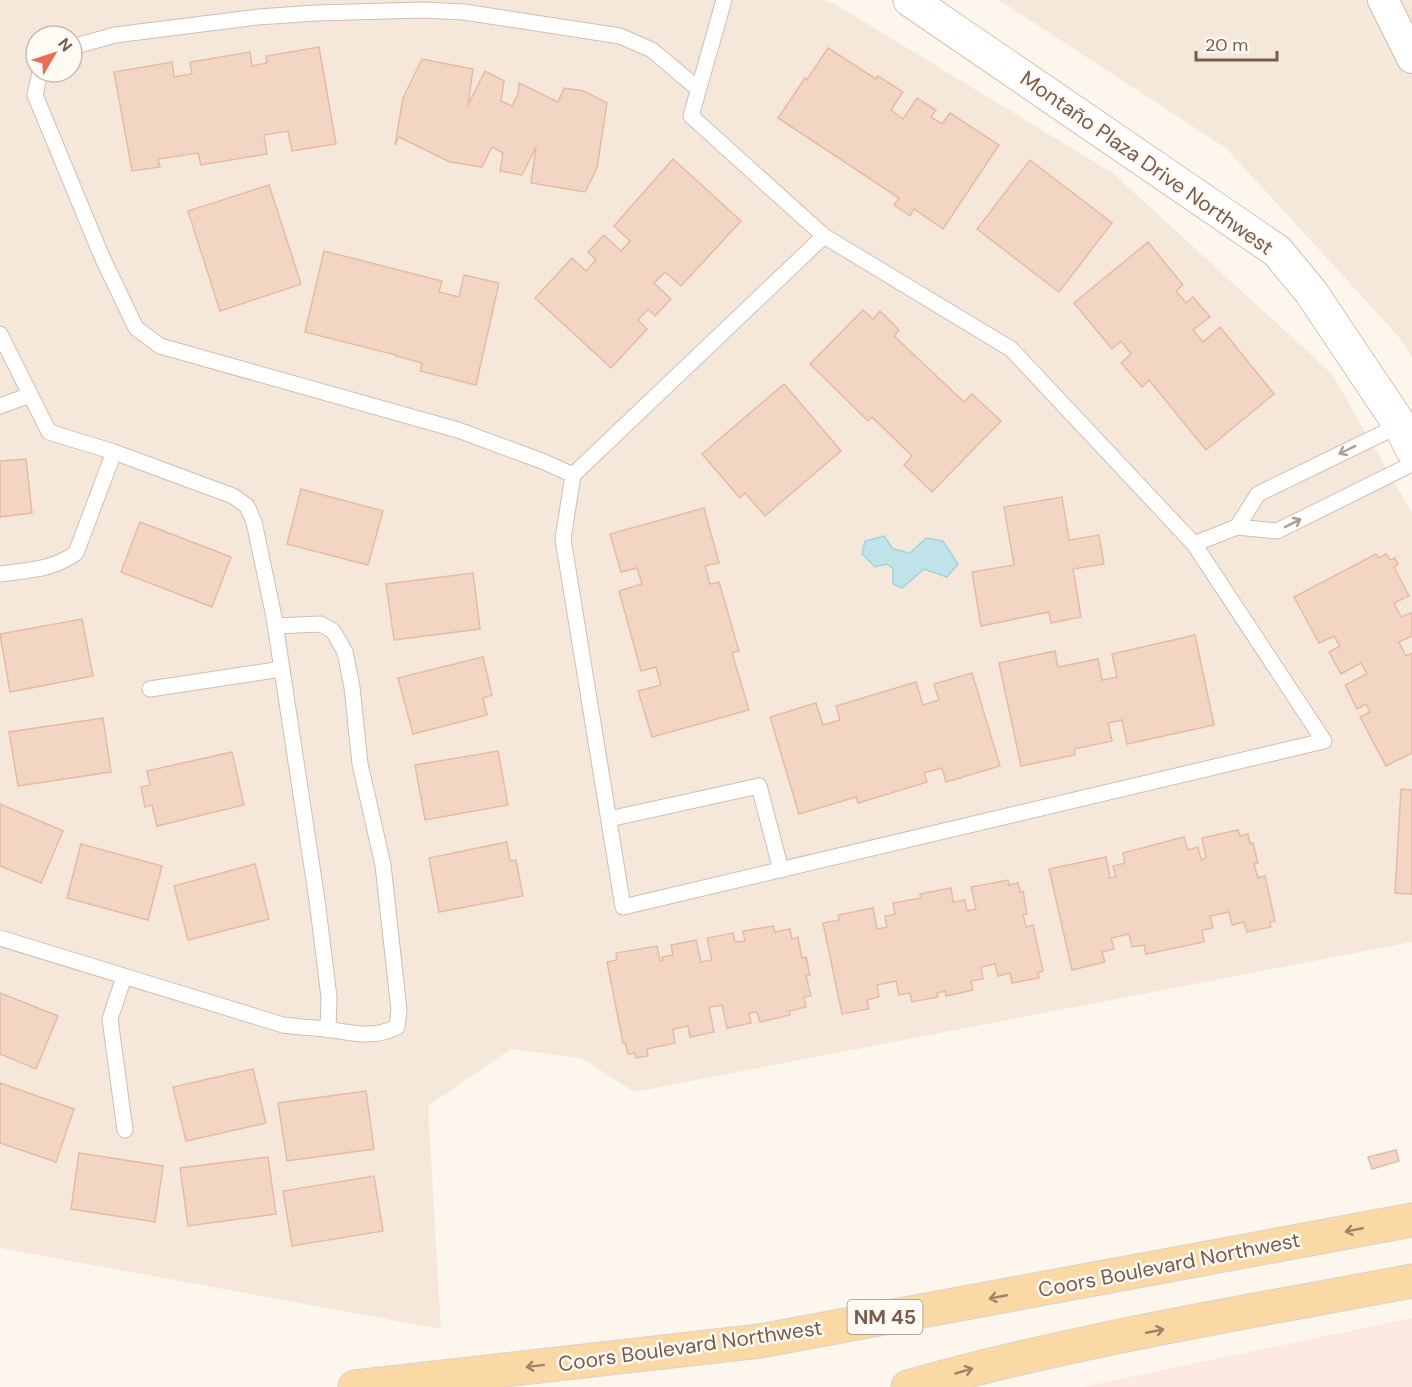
<svg xmlns="http://www.w3.org/2000/svg" width="1412" height="1387" font-family="'DM Sans',sans-serif">
	<style>
		.residential { fill: #f5e8da; fill-rule: evenodd }
		.commercial { fill: #fde8e0 }
		.water { fill: #bfe3e8; stroke: #a5d3da; stroke-width: 1.5 }
		.building { fill: #f3d5c3; stroke: #e6bba3; stroke-width: 1.5 }
		.lines { fill: none; stroke-linecap: round; stroke-linejoin: round }
		.lane-casing { stroke: #d1beb0; stroke-width: 17 }
		.street-casing { stroke: #d1beb0; stroke-width: 32 }
		.secondary-casing { stroke: #d6c0b0; stroke-width: 35 }
		.primary-casing { stroke: #dad1cd; stroke-width: 35 }
		.lane { stroke: #fff; stroke-width: 15 }
		.street { stroke: #fff; stroke-width: 30 }
		.secondary { stroke: #fff; stroke-width: 33 }
		.primary { stroke: #fbd9a5; stroke-width: 33 }
		.oneway { stroke: #af9d94 }
		.oneway2 { stroke: #a18267 }
		.labels { text-anchor: middle; stroke-width: 5; stroke-linejoin: round; paint-order: stroke }
		.shield { fill: #fffaf3; stroke: #a28b7f; stroke-width: 1.5 }
		.shield-label { font-size: 20px; font-weight: bold; fill: #7a5c4d }
		.street-label { font-size: 21px; fill: #7a5c4d; stroke: #fffaf3 }
	</style>
	<rect width="100%" height="100%" fill="#fdf6ec"/>
	<!-- residential -->
	<g class="residential">
		<path d="M0 0H820L835 4 1114 174 1332 374 1412 513V942L634 1092 581 1058 511 1049 428 1106 441 1329 0 1248ZM36 36H72V72H36Z"/>
		<polygon points="999,0 1412,0 1412,357 1398,336 1227,149"/>
	</g>
	<!-- commercial -->
	<polygon class="commercial" points="1412,1318 1412,1387 1082,1387"/>
	<!-- water -->
	<polygon class="water" points="884,536 893,549 910,553 926,538 943,541 958,564 947,577 924,569 902,588 893,584 893,569 887,564 875,567 862,554 865,541"/>
	<!-- building -->
	<g class="building">
		<polygon points="319,47 336,144 292,151 288,131 264,135 267,154 201,165 198,153 158,159 160,167 132,171 114,72 172,62 174,77 192,74 190,62 250,52 252,66 267,63 266,56"/>
		<polygon points="828,48 876,79 878,76 903,92 891,110 903,119 917,98 936,110 931,117 942,124 950,113 999,145 943,229 914,209 910,216 894,205 899,198 778,118 805,78 807,80"/>
		<polygon points="422,59 473,69 468,105 485,71 504,81 501,101 512,106 518,94 519,83 558,102 564,88 584,91 607,103 597,168 585,192 531,183 536,147 522,175 500,171 503,153 492,147 482,167 450,162 399,137 395,145 403,98"/>
		<polygon points="673,159 741,221 681,286 665,272 654,283 671,299 655,316 648,309 638,320 647,329 611,368 535,298 572,258 586,271 596,260 588,252 604,235 621,251 630,241 614,226"/>
		<polygon points="1030,160 1112,223 1059,292 977,229"/>
		<polygon points="269,185 301,284 220,311 188,211"/>
		<polygon points="1148,242 1183,285 1176,291 1186,303 1193,297 1210,317 1193,330 1203,342 1220,327 1274,394 1206,450 1149,380 1142,387 1121,363 1131,354 1121,341 1112,349 1074,303"/>
		<polygon points="324,251 442,281 439,292 459,297 464,275 499,283 476,385 420,371 422,363 396,356 396,355 305,332"/>
		<polygon points="863,310 873,319 880,311 899,330 894,336 964,402 972,394 1001,421 932,492 904,465 912,456 872,417 868,421 810,364"/>
		<polygon points="784,384 841,451 765,516 745,493 740,498 702,454"/>
		<polygon points="26,459 32,513 0,517 0,461"/>
		<polygon points="301,489 383,511 368,565 287,544"/>
		<polygon points="1062,497 1069,540 1099,535 1104,564 1073,569 1081,617 1051,623 1049,612 981,626 972,572 1014,565 1004,507"/>
		<polygon points="704,508 719,563 705,566 710,584 719,582 739,651 732,653 749,710 652,737 638,691 661,685 656,667 641,671 619,591 642,584 637,568 621,572 610,534"/>
		<polygon points="140,522 231,557 212,607 121,572"/>
		<polygon points="1376,554 1378,558 1386,554 1390,560 1395,558 1398,564 1394,567 1409,596 1394,603 1401,617 1411,613 1412,615 1412,636 1399,642 1406,656 1412,653 1412,753 1386,766 1360,717 1370,712 1366,704 1357,709 1345,685 1367,674 1361,663 1341,674 1329,652 1340,646 1334,636 1319,643 1294,597"/>
		<polygon points="473,573 480,629 394,640 386,584"/>
		<polygon points="82,619 93,676 10,692 0,634"/>
		<polygon points="1195,635 1214,725 1127,744 1122,720 1108,723 1112,741 1074,749 1075,755 1021,766 999,663 1055,651 1058,667 1098,659 1102,680 1117,677 1112,654"/>
		<polygon points="483,657 492,695 483,698 487,715 413,734 398,678"/>
		<polygon points="972,673 1000,766 946,782 942,768 924,773 927,782 858,803 856,797 799,814 770,717 816,703 823,725 840,720 836,706 916,682 923,705 939,700 934,684"/>
		<polygon points="103,718 111,772 18,786 9,732"/>
		<polygon points="498,751 508,805 425,820 415,765"/>
		<polygon points="232,752 244,805 157,826 152,805 145,807 141,787 150,785 147,771"/>
		<polygon points="1401,789 1412,790 1412,894 1395,893"/>
		<polygon points="0,804 63,831 41,883 0,866"/>
		<polygon points="1238,830 1240,836 1248,834 1250,844 1253,843 1258,863 1254,864 1258,878 1265,876 1275,921 1270,922 1271,927 1247,932 1244,922 1232,925 1229,912 1210,916 1213,928 1202,930 1204,942 1146,954 1144,945 1132,947 1129,934 1111,938 1114,949 1102,952 1105,962 1072,970 1049,869 1106,857 1110,878 1116,877 1113,866 1125,863 1123,853 1184,837 1188,850 1198,847 1201,860 1206,858 1202,838"/>
		<polygon points="507,842 510,861 516,860 523,896 439,912 429,858"/>
		<polygon points="81,844 162,866 148,920 67,898"/>
		<polygon points="255,864 269,919 188,940 174,886"/>
		<polygon points="1008,880 1009,885 1018,883 1020,892 1023,891 1027,914 1023,914 1026,927 1033,925 1043,971 1038,973 1039,978 1012,983 1010,973 998,976 995,964 981,967 983,979 971,981 973,990 946,996 945,991 937,993 938,997 912,1002 910,993 899,995 896,981 877,985 879,997 867,1000 869,1009 842,1014 823,923 839,920 838,915 873,908 877,929 887,927 885,916 895,914 893,903 921,898 920,894 951,888 953,902 965,900 967,911 976,909 971,887"/>
		<polygon points="773,926 775,932 790,929 792,939 798,937 802,958 806,957 810,975 806,976 811,996 804,997 806,1007 789,1011 790,1015 760,1022 757,1012 749,1013 751,1023 727,1028 722,1005 709,1007 714,1032 690,1037 688,1026 673,1029 675,1043 647,1049 648,1056 636,1058 635,1053 628,1054 625,1043 623,1043 607,962 617,960 616,953 657,946 660,961 663,960 662,957 673,955 671,945 696,940 701,962 712,960 707,938 733,933 735,942 745,941 743,931"/>
		<polygon points="0,993 58,1016 36,1069 0,1054"/>
		<polygon points="253,1069 266,1123 186,1141 173,1087"/>
		<polygon points="0,1083 74,1109 56,1162 0,1143"/>
		<polygon points="366,1091 374,1149 287,1161 278,1103"/>
		<polygon points="1396,1150 1399,1161 1372,1169 1368,1157"/>
		<polygon points="79,1153 163,1166 155,1222 71,1209"/>
		<polygon points="268,1157 276,1214 188,1226 180,1168"/>
		<polygon points="374,1176 383,1231 292,1246 283,1191"/>
	</g>
	<g class="lines">
		<!-- lane casing -->
		<g class="lane-casing">
			<g id="lane">
				<polyline points="724,0 691,116 824,236 573,475 563,539 623,907 1324,741 1194,544 1237,527 1277,531 1412,464"/>
				<polyline points="72,47 115,35 258,17 316,13 424,10 464,12 620,36 652,50 698,89"/>
				<polyline points="40,72 35,95 102,257 136,328 160,346 458,430 542,461 573,475"/>
				<polyline points="824,236 1011,349 1194,544"/>
				<polyline points="0,334 49,432 114,452 233,496 247,506 254,522 274,617 317,900 329,997 328,1030"/>
				<polyline points="0,406 30,395"/>
				<polyline points="1237,527 1258,494 1400,425"/>
				<path d="M0 574C29 570 52 570 76 553L114 452"/>
				<polyline points="150,689 282,669"/>
				<polyline points="609,819 759,786 781,870"/>
				<path d="M0 938 283 1025C298 1027 312 1028 327 1029 352 1033 373 1039 397 1027L399 1010 383 865 360 764 352 687 345 652 333 631 321 624 275 626"/>
				<polyline points="124,977 110,1019 125,1130"/>
			</g>
		</g>
		<!-- street casing -->
		<g class="street-casing">
			<polyline id="street" points="1383,0 1412,58"/>
		</g>
		<!-- secondary casing -->
		<g class="secondary-casing">
			<polyline id="secondary" points="910,0 1277,251 1311,292 1400,425 1412,449"/>
		</g>
		<!-- primary casing -->
		<g class="primary-casing">
			<g id="primary">
				<polyline points="355,1387 760,1341 1412,1220"/>
				<path d="M908 1387C1073 1340 1243 1313 1412 1281"/>
			</g>
		</g>
		<!-- lane -->
		<use href="#lane" class="lane"/>
		<!-- street -->
		<use href="#street" class="street"/>
		<!-- secondary -->
		<use href="#secondary" class="secondary"/>
		<!-- primary -->
		<use href="#primary" class="primary"/>
	</g>
	<!-- one-way arrows -->
	<defs><path id="oneway-shaft" d="M-6 0H5M1.5-3L5.5 0L1.5 3" fill="none" stroke-width="1.6" stroke-linecap="round" stroke-linejoin="round" transform="scale(1.5)"/></defs>
	<g class="oneway">
		<use href="#oneway-shaft" transform="translate(1347 450) rotate(154)"/>
		<use href="#oneway-shaft" transform="translate(1293 523) rotate(-27)"/>
	</g>
	<g class="oneway2">
		<use href="#oneway-shaft" transform="translate(1354 1230) rotate(169)"/>
		<use href="#oneway-shaft" transform="translate(998 1297) rotate(169)"/>
		<use href="#oneway-shaft" transform="translate(1155 1331) rotate(-11)"/>
		<use href="#oneway-shaft" transform="translate(535 1366) rotate(173)"/>
		<use href="#oneway-shaft" transform="translate(964 1371) rotate(-16)"/>
	</g>
	<g class="labels">
		<!-- shield labels -->
		<rect class="shield" x="847.5" y="1300" width="75" height="34" rx="4.5"/>
		<g class="shield-label">
			<text x="885" y="1324">NM 45</text>
		</g>
		<!-- street labels -->
		<g class="street-label">
			<text transform="translate(1147 163) rotate(35)" y="7">Montaño Plaza Drive Northwest</text>
			<text transform="translate(1169 1265) rotate(-11)" y="7">Coors Boulevard Northwest</text>
			<text transform="translate(690 1346) rotate(-8)" y="7">Coors Boulevard Northwest</text>
		</g>
	</g>
	<!-- north arrow -->
	<g transform="translate(54 54) rotate(51)"><circle r="28" fill="#fffaf3" stroke="#cabbb1" stroke-width="1.5"/>
	<path d="M0-4.5L10 22L0 15L-10 22Z" fill="#e76f51"/>
	<text y="-9" font-size="16" font-weight="bold" text-anchor="middle" fill="#7a5c4d">N</text>
	</g>
	<!-- scale -->
	<path d="M1196 51v9h81v-9" fill="none" stroke="#7a5c4d" stroke-width="3"/>
	<text x="1205" y="51" font-size="18" fill="#7a5c4d" stroke="#fffaf3" stroke-width="4.5" paint-order="stroke">20 m</text>
</svg>
